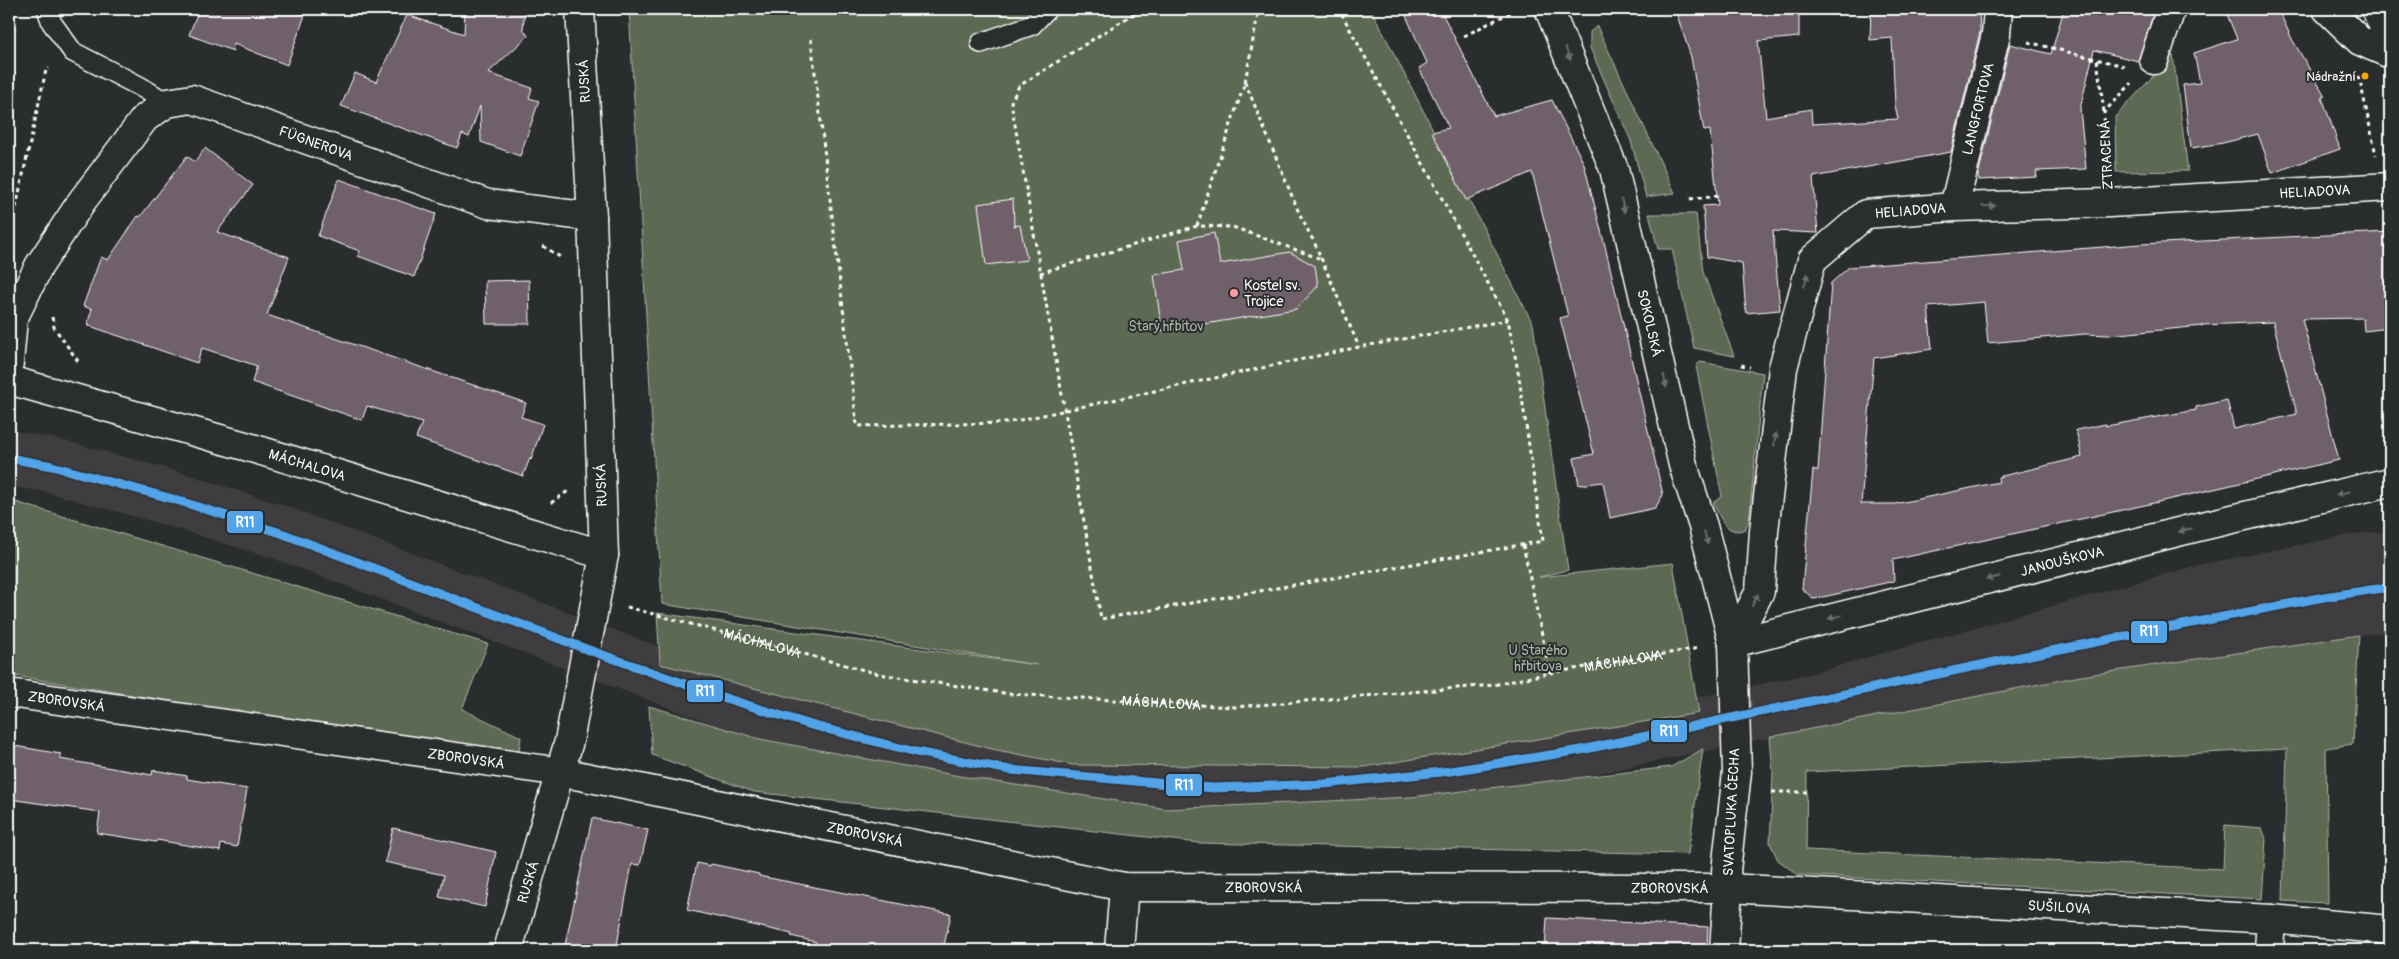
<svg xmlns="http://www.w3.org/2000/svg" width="2399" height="959" font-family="Pangolin,sans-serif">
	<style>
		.built { fill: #3f3c40 }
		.green { fill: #5d6a52; stroke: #aeb4a8 }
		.building { fill: #70606b; stroke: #fff; fill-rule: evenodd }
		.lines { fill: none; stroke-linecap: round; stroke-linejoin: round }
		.lane-casing { stroke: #fff; stroke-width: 22 }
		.street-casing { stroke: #fff; stroke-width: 31 }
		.path { stroke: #fff; stroke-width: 3; stroke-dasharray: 4 4; stroke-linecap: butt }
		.lane { stroke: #2a2d2e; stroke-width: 19 }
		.street { stroke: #2a2d2e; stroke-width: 28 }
		.rail-1-casing { stroke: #2a2d2e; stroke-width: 12 }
		.rail-1 { stroke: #53a3e8; stroke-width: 9 }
		.oneway { fill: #6a6c6d }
		.bus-dot { fill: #f7a600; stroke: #2a2d2e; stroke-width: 2 }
		.poi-dot { fill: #ff9aa2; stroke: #2a2d2e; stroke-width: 2 }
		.labels { text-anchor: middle; stroke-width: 4; stroke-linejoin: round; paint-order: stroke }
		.bus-label { font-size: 13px; fill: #fff; stroke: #2a2d2e; text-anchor: end }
		.street-label { font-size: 14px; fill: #fff; stroke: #2a2d2e }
		.poi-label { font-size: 14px; fill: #fff; stroke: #2a2d2e; text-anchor: start }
		.park-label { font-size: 14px; fill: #aeb4a8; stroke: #2a2d2e }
		.line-badge { stroke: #2a2d2e; stroke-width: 2 }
		.badge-label { font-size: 14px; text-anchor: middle; font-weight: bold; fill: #fff }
	</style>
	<rect width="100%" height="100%" fill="#2a2d2e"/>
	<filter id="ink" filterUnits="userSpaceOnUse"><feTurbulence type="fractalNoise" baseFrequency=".02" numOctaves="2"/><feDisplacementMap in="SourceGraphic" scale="10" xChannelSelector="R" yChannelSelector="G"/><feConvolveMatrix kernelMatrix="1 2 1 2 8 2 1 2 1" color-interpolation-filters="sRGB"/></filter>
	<g filter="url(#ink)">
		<!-- built -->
		<polygon class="built" points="9,430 58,439 180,472 289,507 662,648 1576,723 1813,673 2198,565 2354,534 2390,531 2390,632 2359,635 2081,676 1826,726 1586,776 1455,799 1213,815 1110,808 804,751 712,724 272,558 165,525 46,492 9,486"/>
		<!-- green -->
		<g class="green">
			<polygon points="629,9 1371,9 1533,324 1568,570 1539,577 1673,563 1699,713 1364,767 1073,765 992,749 660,664 657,613 1037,665 662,604"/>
			<polygon points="1597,26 1675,193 1646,197 1631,141 1590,48 1590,32"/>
			<polygon points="2173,55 2188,171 2116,172 2115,117"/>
			<polygon points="1649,214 1696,214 1703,272 1734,356 1694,348 1672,249 1658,249"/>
			<path d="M1700 362 1763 373 1749 521 1745 529C1727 537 1720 517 1713 503L1722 496 1696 366Z"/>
			<polygon points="9,500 488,644 462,709 521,737 518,757 9,675"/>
			<polygon points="2359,635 2353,744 2326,748 2328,903 2283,901 2287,749 1807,772 1806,850 2223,869 2225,825 2262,828 2266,839 2262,899 1798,875 1778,860 1770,843 1773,773 1770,737 2081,676"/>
			<polygon points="649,706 760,739 959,776 1167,809 1411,797 1671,767 1703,749 1688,854 1199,843 754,792 652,755"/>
		</g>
		<!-- building -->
		<g class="building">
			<polygon points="199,9 288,9 305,15 287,65 234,44 233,51 189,35"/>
			<polygon points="465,9 525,9 523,29 528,36 488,73 532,88 529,98 539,101 520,156 481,142 480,106 469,137 462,134 457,148 341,106 355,73 376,82 407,15 464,34"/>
			<polygon points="1403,9 1440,9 1494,116 1552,100 1584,164 1605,246 1663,495 1655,508 1610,518 1603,482 1579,485 1574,458 1594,454 1560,318 1568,316 1532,172 1466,200 1432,132 1449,128 1419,68 1427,63"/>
			<polygon points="1675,9 1799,9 1799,37 1758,41 1766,117 1811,109 1812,124 1898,119 1895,105 1892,38 1870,40 1871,9 1979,9 1980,32 1951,152 1813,177 1818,233 1773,231 1780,310 1746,313 1742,263 1707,257 1703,206 1718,205 1710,130 1704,131 1691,57"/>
			<polygon points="2064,9 2155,9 2138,61 2094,50 2080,109 2086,169 2036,171 2037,177 1979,180 1978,176 2010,44 2051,54"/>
			<polygon points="2225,9 2278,9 2292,39 2325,96 2322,97 2340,149 2272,173 2258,134 2223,143 2191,148 2183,85 2200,83 2194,53 2237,39"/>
			<polygon points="205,148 253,185 217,232 289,257 267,315 526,403 521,417 543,424 531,460 530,458 523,476 416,438 422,423 367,406 362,420 252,382 257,366 230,357 202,348 197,363 87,325 92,309 83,306 101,257 108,260 138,216 140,217 187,156 195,162"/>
			<polygon points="339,179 436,214 414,277 358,256 360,251 318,236"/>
			<polygon points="1013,199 1014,226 1020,225 1027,260 986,265 978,204"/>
			<path d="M2390 232V328L2364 331 2363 318 2302 319 2339 460 2145 505 1893 560 1894 581 1814 599 1802 589 1813 470H1818L1831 283 1849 267 2141 244ZM1984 302 1988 343 2085 334 2109 335 2202 326V325L2273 322 2297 414 2234 429 2227 400 2196 407V410L2106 426V424L2076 430 2082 457 1998 477 1999 482 1895 504H1861L1874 358 1932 349 1928 307Z"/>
			<polygon points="1214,233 1220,264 1290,252 1315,266 1318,286 1296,309 1162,331 1154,275 1184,270 1179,240"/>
			<polygon points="529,280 530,324 486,324 485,281"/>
			<polygon points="9,745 61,754 60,759 152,775 153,770 187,776 187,779 247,789 237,847 221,844 220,851 157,840 156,842 97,833 100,812 9,799"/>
			<polygon points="592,818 648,830 640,865 632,864 616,950 564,950"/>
			<polygon points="393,828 496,852 485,907 439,897 444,875 385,862"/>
			<polygon points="697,863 710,866 711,864 759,874 759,876 951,914 943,950 815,950 816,942 791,936 792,934 687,910"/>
			<polygon points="1547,918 1708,927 1707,950 1545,950"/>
		</g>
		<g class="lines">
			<!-- lane casing -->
			<g class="lane-casing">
				<g id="lane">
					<polyline points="47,9 52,23 73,52 141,87 167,103"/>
					<polyline points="981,43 1032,25 1047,9"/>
				</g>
			</g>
			<!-- street casing -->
			<g class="street-casing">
				<g id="street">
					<path id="s2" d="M1549 9 1614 169 1683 465 1703 526 1733 643 1737 772 1726 871 1728 888 1724 950"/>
					<polyline points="2327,9 2360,41 2390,54"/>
					<polyline points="2376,9 2390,42"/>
					<polyline points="2154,60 2171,9"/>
					<path id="s3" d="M1954 207 1996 34 1998 9"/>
					<path id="s4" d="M9 363 13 319 39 266 82 201 145 118 167 103 192 99 488 204 592 217"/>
					<path id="s5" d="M9 380 245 446 604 555"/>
					<path id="s6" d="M1733 643 1760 591 1764 531 1783 368 1812 260 1866 214 1954 207 2109 203 2390 187"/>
					<path id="s7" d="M1733 643 2198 527 2390 482"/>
					<path id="s8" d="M9 693 561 772 1124 887 1728 888 2271 919 2390 930"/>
					<path id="s9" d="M508 950 569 741 604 555 592 217 580 9"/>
					<polyline points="1119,950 1124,887"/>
					<polyline points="2269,950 2271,919"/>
				</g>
			</g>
			<!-- path -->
			<g class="path">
				<polyline points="1141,9 1019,86 1011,102 1101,619 1543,541 1518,371 1508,320 1339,9"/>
				<polyline points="1464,36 1517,9"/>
				<polyline points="811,39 857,426 1006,423 1359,347 1508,320"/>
				<polyline points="2028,42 2124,66"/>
				<polyline points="2097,60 2104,112"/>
				<polyline points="2359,76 2376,155"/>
				<polyline points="1245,82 1299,213 1315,244 1359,347"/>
				<polyline points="2107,170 2104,112 2132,83"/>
				<polyline points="1690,199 1719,196"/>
				<polyline points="1197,226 1245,82 1259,9"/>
				<polyline points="9,239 46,70 49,68"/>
				<polyline points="543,246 560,257"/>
				<polyline points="1040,273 1197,226 1233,227 1321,259"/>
				<polyline points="52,317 54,327 80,364"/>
				<polyline points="1741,365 1750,367"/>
				<polyline points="551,503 568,491"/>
				<polyline points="1523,545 1550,673"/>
				<path id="s1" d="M627 607 879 674 1010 694 1235 707 1493 685 1550 673 1700 648"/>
				<polyline points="1772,792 1807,792"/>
			</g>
			<!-- lane -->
			<use href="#lane" class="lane"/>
			<!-- street -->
			<use href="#street" class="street"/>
			<!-- rail-1 casing -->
			<g class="rail-1-casing">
				<polyline id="rail-1" points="9,458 52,466 173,499 281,533 586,649 722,697 811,725 916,752 1010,770 1213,788 1324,784 1451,771 1581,750 1995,662 2324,597 2390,587"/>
			</g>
			<!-- rail-1 -->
			<use href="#rail-1" class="rail-1"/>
		</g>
		<!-- one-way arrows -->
		<defs><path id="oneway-solid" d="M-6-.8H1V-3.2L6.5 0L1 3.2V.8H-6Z" transform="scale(1.25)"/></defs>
		<g class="oneway">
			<use href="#oneway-solid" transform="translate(1568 54) rotate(68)"/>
			<use href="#oneway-solid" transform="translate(1623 206) rotate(77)"/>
			<use href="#oneway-solid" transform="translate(1989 206) rotate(-1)"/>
			<use href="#oneway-solid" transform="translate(1806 280) rotate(-74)"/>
			<use href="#oneway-solid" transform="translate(1665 381) rotate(78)"/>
			<use href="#oneway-solid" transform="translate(1775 439) rotate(-83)"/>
			<use href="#oneway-solid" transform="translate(2343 493) rotate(167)"/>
			<use href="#oneway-solid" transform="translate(2185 530) rotate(166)"/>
			<use href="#oneway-solid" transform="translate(1706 538) rotate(75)"/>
			<use href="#oneway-solid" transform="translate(1993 578) rotate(166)"/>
			<use href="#oneway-solid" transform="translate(1755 600) rotate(-63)"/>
			<use href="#oneway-solid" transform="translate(1835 617) rotate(166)"/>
		</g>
	</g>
	<!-- markers -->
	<circle class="bus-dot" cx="2365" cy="76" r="4.5"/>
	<circle class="poi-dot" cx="1234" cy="293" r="5"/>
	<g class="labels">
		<!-- bus labels -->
		<g class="bus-label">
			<text x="2356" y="81">Nádražní</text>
		</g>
		<!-- street labels -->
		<g class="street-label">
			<text transform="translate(584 81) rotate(-93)" y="5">RUSKÁ</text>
			<text dy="5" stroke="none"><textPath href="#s3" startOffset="101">LANGFORTOVA</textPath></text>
			<text dy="5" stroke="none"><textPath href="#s4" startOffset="469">FÜGNEROVA</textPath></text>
			<text transform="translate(2106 155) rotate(-93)" y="5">ZTRACENÁ</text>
			<text dy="5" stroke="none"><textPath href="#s6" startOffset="915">HELIADOVA</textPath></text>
			<text dy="5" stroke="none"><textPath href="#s6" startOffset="510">HELIADOVA</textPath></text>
			<text dy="5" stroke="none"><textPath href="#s2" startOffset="331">SOKOLSKÁ</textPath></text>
			<text dy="5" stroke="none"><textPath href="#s5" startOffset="310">MÁCHALOVA</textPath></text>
			<text transform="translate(601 485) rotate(-92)" y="5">RUSKÁ</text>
			<text dy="5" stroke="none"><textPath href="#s7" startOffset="339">JANOUŠKOVA</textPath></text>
			<text dy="5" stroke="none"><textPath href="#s1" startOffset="140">MÁCHALOVA</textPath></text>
			<text dy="5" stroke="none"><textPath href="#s1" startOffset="1010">MÁCHALOVA</textPath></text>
			<text dy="5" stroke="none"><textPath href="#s8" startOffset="58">ZBOROVSKÁ</textPath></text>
			<text dy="5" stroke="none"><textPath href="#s1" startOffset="545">MÁCHALOVA</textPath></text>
			<text dy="5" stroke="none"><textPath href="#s8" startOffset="462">ZBOROVSKÁ</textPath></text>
			<text transform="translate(1731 812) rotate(-87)" y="5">SVATOPLUKA ČECHA</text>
			<text dy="5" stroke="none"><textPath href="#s8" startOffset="868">ZBOROVSKÁ</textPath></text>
			<text dy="5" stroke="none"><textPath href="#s9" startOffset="71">RUSKÁ</textPath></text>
			<text dy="5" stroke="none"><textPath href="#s8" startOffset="1272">ZBOROVSKÁ</textPath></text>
			<text dy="5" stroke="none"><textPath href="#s8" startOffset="1678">ZBOROVSKÁ</textPath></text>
			<text dy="5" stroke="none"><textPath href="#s8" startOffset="2068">SUŠILOVA</textPath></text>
		</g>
		<!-- poi labels -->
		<g class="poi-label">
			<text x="1244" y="290">Kostel sv.<tspan x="1244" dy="16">Trojice</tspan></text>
		</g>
		<!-- park labels -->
		<g class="park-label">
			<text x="1166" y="331">Starý hřbitov</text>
			<text x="1538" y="655">U Starého<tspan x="1538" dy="16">hřbitova</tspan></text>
		</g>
	</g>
	<g class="line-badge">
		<rect x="226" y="510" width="38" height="24" rx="5" fill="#53a3e8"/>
		<rect x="2130" y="620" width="38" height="24" rx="5" fill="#53a3e8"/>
		<rect x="686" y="679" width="38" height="24" rx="5" fill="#53a3e8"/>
		<rect x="1650" y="719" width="38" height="24" rx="5" fill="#53a3e8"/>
		<rect x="1165" y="773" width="38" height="24" rx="5" fill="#53a3e8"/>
	</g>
	<g class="badge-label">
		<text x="245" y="527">R11</text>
		<text x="2149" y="636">R11</text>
		<text x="705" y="696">R11</text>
		<text x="1669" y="736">R11</text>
		<text x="1184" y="790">R11</text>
	</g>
	<!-- margin -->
	<rect width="2399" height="959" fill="none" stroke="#2a2d2e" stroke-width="30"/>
	<rect x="15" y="15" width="2369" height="929" fill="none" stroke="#fff" stroke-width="2" filter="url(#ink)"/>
</svg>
